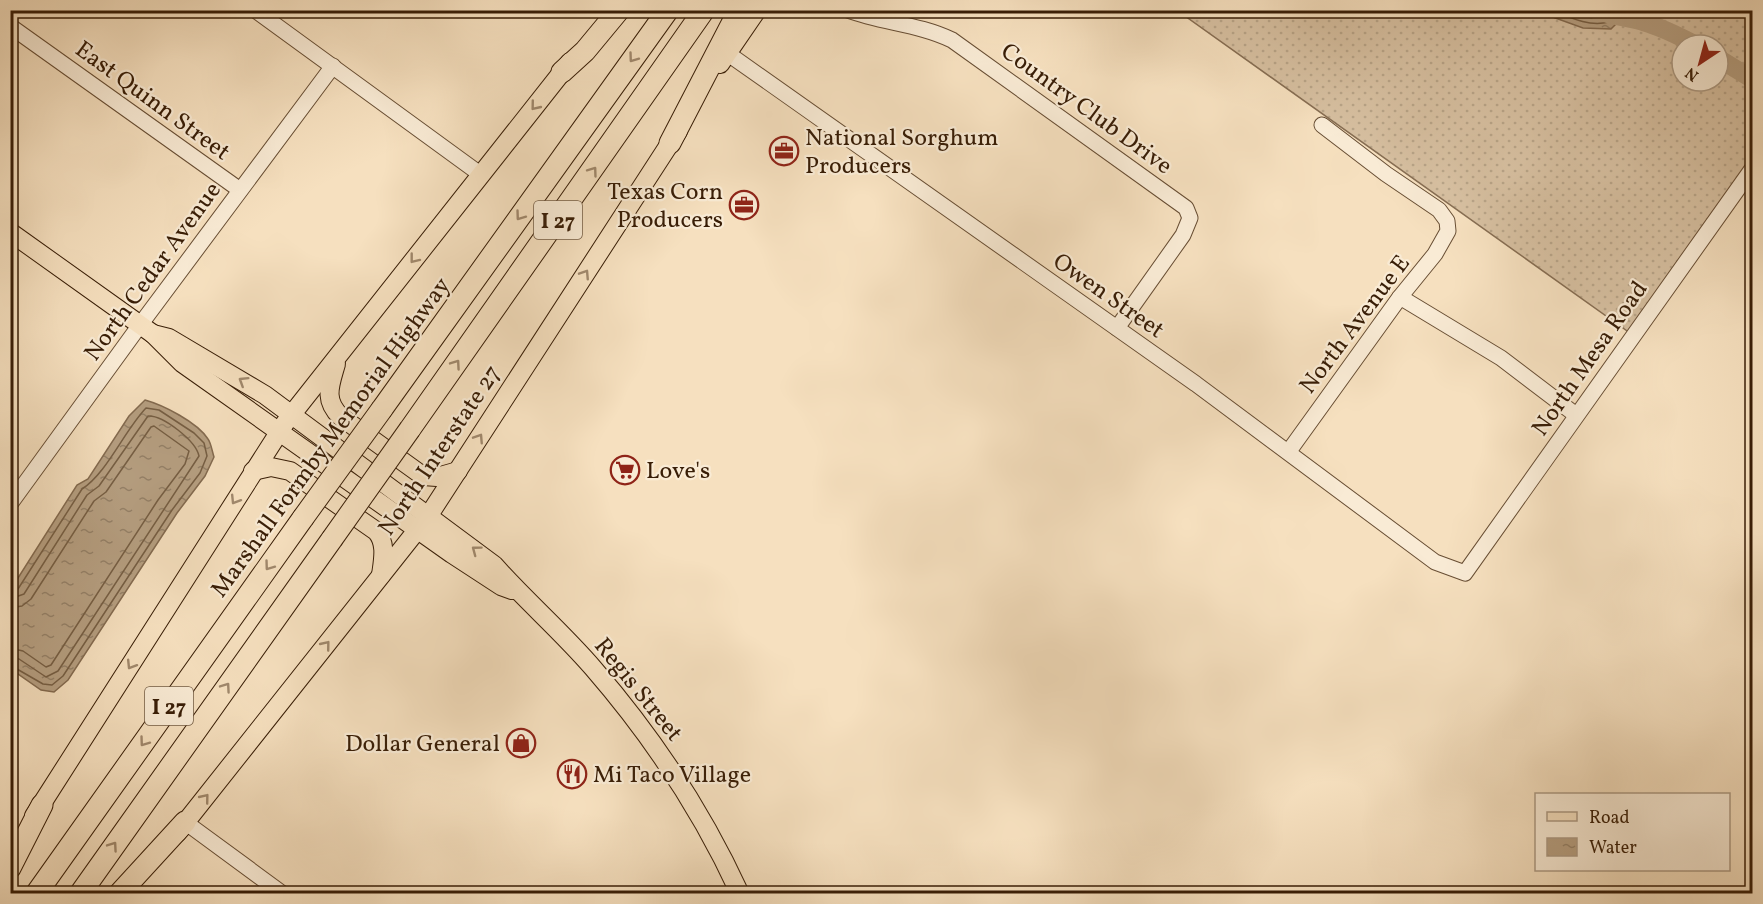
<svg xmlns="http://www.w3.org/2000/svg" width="1763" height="904" font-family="Vollkorn,serif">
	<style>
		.grass { fill: url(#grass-dots); stroke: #876e53; stroke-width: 1.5; fill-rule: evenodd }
		.water { fill: url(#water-ripples); stroke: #836a4f; stroke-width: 1.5 }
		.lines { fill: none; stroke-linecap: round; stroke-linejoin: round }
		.shore { stroke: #765e43; stroke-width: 1.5 }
		.river { stroke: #b59e80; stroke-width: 18 }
		.minor-casing { stroke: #684e34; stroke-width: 17 }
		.major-casing { stroke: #381d06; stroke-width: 20 }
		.highway-casing { stroke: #381d06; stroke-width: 23 }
		.minor { stroke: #f9ebd5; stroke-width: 15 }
		.major { stroke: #f6e0bf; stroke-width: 18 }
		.highway { stroke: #f6e0bf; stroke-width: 21 }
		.highway-bridge-casing { stroke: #381d06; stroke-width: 23; stroke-linecap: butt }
		.highway-bridge { stroke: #f6e0bf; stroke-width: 21 }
		.oneway { stroke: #a0886c }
		.labels { text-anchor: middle; stroke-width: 4.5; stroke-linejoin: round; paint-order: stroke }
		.shield { fill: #f9ebd5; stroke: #725b44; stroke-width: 1.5 }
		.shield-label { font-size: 22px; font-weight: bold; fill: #381d06 }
		.street-label { font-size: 24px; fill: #381d06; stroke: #f9ebd5 }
		.poi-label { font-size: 24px; fill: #381d06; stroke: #f9ebd5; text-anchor: start }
	</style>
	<defs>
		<pattern id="grass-dots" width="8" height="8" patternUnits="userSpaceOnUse" patternTransform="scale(1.5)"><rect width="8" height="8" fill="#d6bfa0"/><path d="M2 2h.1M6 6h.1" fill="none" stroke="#b8a488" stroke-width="1.8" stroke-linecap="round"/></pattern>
		<pattern id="water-ripples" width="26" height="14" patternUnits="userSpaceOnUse" patternTransform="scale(1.5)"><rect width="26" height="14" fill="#b59e80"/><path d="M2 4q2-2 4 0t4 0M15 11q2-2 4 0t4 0" fill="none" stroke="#948067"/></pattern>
	</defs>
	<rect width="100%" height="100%" fill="#f6e0bf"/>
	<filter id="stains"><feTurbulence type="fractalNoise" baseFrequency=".00333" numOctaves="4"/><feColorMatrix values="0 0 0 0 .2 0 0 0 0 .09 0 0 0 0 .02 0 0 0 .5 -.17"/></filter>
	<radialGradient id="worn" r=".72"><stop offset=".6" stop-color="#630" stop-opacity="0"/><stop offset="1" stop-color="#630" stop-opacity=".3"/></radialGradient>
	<!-- grass -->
	<path class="grass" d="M1178 11H1752V158L1630 333ZM1682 45H1718V81H1682Z"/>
	<!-- water -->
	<g class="water">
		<polygon points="1536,11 1616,11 1616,24 1611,29 1583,28"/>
		<path d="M145 400C163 405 197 422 208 439 211 443 212 451 214 457L205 476 177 513 68 680 54 692 41 690 11 669V589L77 485 88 479 129 416Z"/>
	</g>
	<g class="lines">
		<!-- shore -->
		<g class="shore">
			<path d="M1552 10C1571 18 1589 27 1609 22L1611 10"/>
			<path d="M10 592 18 589 82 489C107 473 124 431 146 408L159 410 194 433 204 443 207 456 200 473 172 510 63 676 52 685 43 684 10 665"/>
			<path d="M10 599 24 594 87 495 99 486 148 416C163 415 196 441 199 456L58 671 46 677 19 659 10 657"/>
			<polyline points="10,608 22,606 31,599 94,501 106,492 151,427 154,426 189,451 185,464 158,500 51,665 46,667 23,651 10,648"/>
		</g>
		<!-- river -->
		<g class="river">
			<path d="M1596 10C1612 17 1627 17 1643 22 1661 27 1679 36 1696 45"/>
			<polyline points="1718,58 1752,79"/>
		</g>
		<!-- minor casing -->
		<g class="minor-casing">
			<g id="minor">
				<polyline points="255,10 480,174"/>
				<path d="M848 10C883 23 919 24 952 40L1186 208 1190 218 1183 235 1117 328"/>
				<polyline points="10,26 240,190"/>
				<polyline points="727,53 1196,384 1435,562 1465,573 1752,169"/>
				<polyline points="1400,297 1501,358 1576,415"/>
				<polyline points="1289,451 1400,297 1435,254 1448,231 1447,221 1439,210 1386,174 1322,125"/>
				<polyline points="10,504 140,325 333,66"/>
				<polyline points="185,822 283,894"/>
			</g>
		</g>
		<!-- major casing -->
		<g class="major-casing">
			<g id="major">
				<polyline points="720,64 757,10"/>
				<polyline points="10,232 153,334 182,363 452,554 501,586 512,590"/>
				<path d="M153 334 169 338 265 395 494 565C526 601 562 632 593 668 652 736 702 811 740 894"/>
				<path d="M336 364C330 385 323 400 341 417L423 476 437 477 458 471"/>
				<path d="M253 471 271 467 290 471 376 531C387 543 383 560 381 575"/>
				<polyline points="34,816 285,423 570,62"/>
				<polyline points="177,833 429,515 678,131"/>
			</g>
		</g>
		<!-- highway casing -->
		<g class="highway-casing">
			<g id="highway">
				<polyline points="562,72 585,51 619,10"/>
				<polyline points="670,143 739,10"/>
				<polyline points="382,409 668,10"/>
				<polyline points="410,429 704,10"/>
				<polyline points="10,868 42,805"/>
				<polyline points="36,894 303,518"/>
				<polyline points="80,894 332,539"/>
				<polyline points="119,894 185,822"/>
			</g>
		</g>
		<!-- minor -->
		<use href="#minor" class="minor"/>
		<!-- major -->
		<use href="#major" class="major"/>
		<!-- highway -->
		<use href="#highway" class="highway"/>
		<!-- highway-bridge casing -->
		<g class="highway-bridge-casing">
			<g id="highway-bridge">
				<polyline points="303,518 382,409"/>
				<polyline points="332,539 410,429"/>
			</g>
		</g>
		<!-- highway-bridge -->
		<use href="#highway-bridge" class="highway-bridge"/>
	</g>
	<!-- one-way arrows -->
	<defs><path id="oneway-chevron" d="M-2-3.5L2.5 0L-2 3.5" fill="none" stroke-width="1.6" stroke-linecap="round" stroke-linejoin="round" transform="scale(1.5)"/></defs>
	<g class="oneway">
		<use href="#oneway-chevron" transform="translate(633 58) rotate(126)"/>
		<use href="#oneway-chevron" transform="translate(535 106) rotate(129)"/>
		<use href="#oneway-chevron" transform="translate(593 171) rotate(-54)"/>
		<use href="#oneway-chevron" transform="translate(520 216) rotate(126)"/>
		<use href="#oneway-chevron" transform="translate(414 259) rotate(128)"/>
		<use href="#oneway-chevron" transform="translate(585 274) rotate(-57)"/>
		<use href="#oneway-chevron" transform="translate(456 364) rotate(-55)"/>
		<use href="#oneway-chevron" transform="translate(243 381) rotate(-148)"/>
		<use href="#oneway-chevron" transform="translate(479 438) rotate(-57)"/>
		<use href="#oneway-chevron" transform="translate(235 500) rotate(122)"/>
		<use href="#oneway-chevron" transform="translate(476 550) rotate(-143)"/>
		<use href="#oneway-chevron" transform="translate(269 566) rotate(126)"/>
		<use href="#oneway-chevron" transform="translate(326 645) rotate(-51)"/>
		<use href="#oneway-chevron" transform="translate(131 665) rotate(122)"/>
		<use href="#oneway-chevron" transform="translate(226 687) rotate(-55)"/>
		<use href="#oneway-chevron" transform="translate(144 742) rotate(126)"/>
		<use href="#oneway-chevron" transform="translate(205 798) rotate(-51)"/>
		<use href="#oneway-chevron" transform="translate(113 846) rotate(-55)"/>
	</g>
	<!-- icons -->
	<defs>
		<g id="office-ring" transform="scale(1.5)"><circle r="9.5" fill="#f9ebd5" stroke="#8f2418" stroke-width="1.5"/><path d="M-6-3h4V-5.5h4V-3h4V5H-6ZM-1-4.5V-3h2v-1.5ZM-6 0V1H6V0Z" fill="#8f2418"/></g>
		<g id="supermarket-ring" transform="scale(1.5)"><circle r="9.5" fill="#f9ebd5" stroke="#8f2418" stroke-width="1.5"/><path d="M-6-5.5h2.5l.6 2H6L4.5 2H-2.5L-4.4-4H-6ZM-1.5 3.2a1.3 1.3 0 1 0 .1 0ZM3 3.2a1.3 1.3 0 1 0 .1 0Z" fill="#8f2418"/></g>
		<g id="shop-ring" transform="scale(1.5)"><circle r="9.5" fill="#f9ebd5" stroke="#8f2418" stroke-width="1.5"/><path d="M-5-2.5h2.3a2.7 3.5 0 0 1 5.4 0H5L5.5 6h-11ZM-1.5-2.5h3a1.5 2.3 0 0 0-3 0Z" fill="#8f2418"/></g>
		<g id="restaurant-ring" transform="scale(1.5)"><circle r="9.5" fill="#f9ebd5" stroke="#8f2418" stroke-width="1.5"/><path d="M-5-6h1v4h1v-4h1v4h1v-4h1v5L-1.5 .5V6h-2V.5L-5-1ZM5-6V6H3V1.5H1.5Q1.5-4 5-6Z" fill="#8f2418"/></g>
	</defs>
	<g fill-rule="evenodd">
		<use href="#office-ring" x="784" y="151"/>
		<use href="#office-ring" x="744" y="205"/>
		<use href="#supermarket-ring" x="625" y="470"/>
		<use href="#shop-ring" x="521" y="743"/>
		<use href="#restaurant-ring" x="572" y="774"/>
	</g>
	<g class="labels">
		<!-- shield labels -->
		<g class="shield">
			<rect x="534" y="201" width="48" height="38" rx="4.5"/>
			<rect x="145" y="687" width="48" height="38" rx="4.5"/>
		</g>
		<g class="shield-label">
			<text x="558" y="228">I 27</text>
			<text x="169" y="714">I 27</text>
		</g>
		<!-- street labels -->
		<g class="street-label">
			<text transform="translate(153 100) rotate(36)" y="8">East Quinn Street</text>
			<text transform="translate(1087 108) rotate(36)" y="8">Country Club Drive</text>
			<text transform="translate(152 271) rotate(-54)" y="8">North Cedar Avenue</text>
			<text transform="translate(1109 295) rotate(35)" y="8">Owen Street</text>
			<text transform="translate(1354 324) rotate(-53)" y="8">North Avenue E</text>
			<text transform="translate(1589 358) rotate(-55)" y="8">North Mesa Road</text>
			<text transform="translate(330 437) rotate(-54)" y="8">Marshall Formby Memorial Highway</text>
			<text transform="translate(439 450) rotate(-56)" y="8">North Interstate 27</text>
			<text transform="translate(639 689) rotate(51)" y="8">Regis Street</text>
		</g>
		<!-- poi labels -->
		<g class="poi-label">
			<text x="805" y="145">National Sorghum<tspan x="805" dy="28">Producers</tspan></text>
			<text x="723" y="199" text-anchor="end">Texas Corn<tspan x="723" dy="28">Producers</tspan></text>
			<text x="646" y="478">Love's</text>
			<text x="500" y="751" text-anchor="end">Dollar General</text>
			<text x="593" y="782">Mi Taco Village</text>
		</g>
	</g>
	<!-- margin -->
	<rect width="1763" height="904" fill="none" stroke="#f6e0bf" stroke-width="36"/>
	<rect x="12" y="12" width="1739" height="880" fill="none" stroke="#381d06" stroke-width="3"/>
	<rect x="18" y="18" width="1727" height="868" fill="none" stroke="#381d06" stroke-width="1.5"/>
	<!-- legend -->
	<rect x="1535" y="793" width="195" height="78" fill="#f9ebd5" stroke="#ac9982" stroke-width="1.5"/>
	<rect x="1547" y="812" width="30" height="9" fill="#f6e0bf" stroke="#ac9982" stroke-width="1.5"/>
	<text x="1589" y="823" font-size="18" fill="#381d06">Road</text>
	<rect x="1547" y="838" width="30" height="18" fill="url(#water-ripples)" stroke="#ac9982" stroke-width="1.5"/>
	<text x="1589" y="853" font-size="18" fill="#381d06">Water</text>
	<!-- north arrow -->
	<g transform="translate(1700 63) rotate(216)"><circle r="28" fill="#f9ebd5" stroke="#ac9982" stroke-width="1.5"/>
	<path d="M0-4.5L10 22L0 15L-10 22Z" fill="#8f2418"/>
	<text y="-9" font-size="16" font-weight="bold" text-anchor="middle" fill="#381d06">N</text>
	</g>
	<rect width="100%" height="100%" filter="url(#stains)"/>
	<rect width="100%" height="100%" fill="url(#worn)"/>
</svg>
